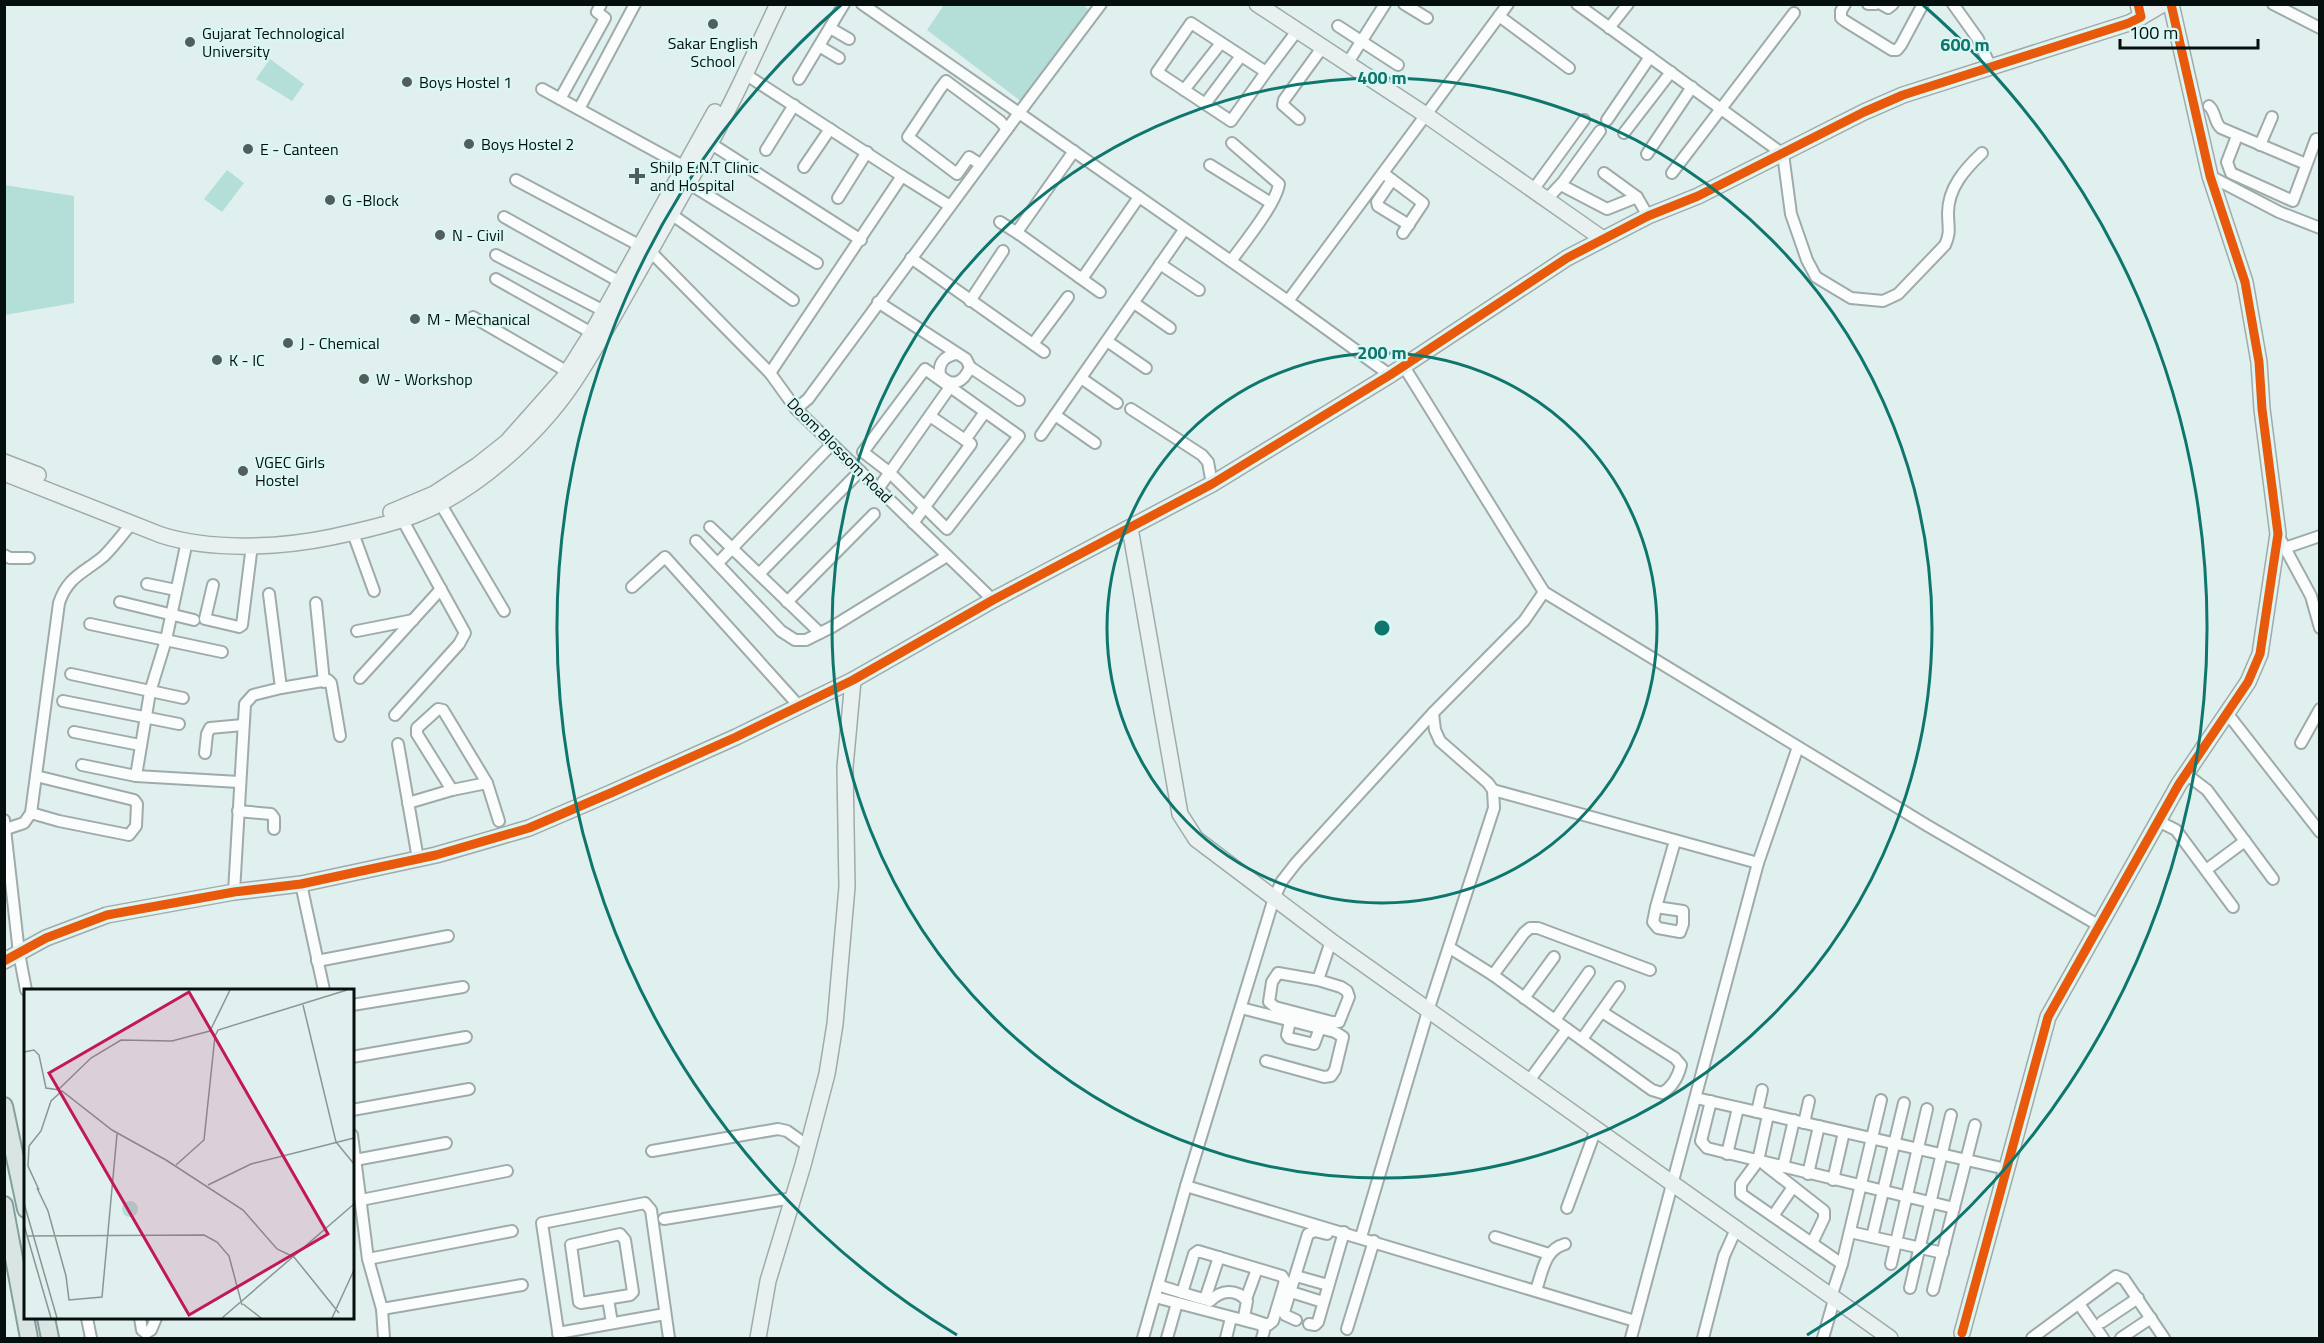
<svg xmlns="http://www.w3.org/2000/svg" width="2324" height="1343" font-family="'Titillium Web',sans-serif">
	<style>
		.green { fill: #b4ded8 }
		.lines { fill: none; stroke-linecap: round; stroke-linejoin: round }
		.street-casing { stroke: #9fabaa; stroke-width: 14 }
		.secondary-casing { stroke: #9fabaa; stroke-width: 18 }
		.primary-casing { stroke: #849f9c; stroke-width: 20 }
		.street { stroke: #fafdfc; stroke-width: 10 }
		.secondary { stroke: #e9f1f0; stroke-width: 15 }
		.primary { stroke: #d8e5e4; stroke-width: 16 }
		.cycleway-casing { stroke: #d9f7f3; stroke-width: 13 }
		.cycleway { stroke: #e8590c; stroke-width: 9 }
		.ring { fill: none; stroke: #0f766e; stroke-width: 3 }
		.poi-dot { fill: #525e5c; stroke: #d9f7f3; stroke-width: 2 }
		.labels { text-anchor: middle; stroke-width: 4.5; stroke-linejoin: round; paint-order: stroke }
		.poi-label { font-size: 16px; fill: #050f0d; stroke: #d9f7f3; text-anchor: start }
		.street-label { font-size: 16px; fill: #050f0d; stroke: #d9f7f3 }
		.inset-road { fill: none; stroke: #889694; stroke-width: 1.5 }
		.view { fill: #c2185b; fill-opacity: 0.15; stroke: #c2185b; stroke-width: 3 }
		.inset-edge { fill: none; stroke: #050f0d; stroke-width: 3 }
		.centre { fill: #0f766e; stroke: #d9f7f3; stroke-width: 3 }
		.ring-label { font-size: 18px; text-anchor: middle; font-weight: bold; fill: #0f766e; stroke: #d9f7f3; stroke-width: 4.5; stroke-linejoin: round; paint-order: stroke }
	</style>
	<rect width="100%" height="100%" fill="#e0f0ee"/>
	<!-- green -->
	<g class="green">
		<polygon points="1082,4 1090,11 1022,102 927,30 944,5"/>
		<polygon points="270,59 304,84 292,101 256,79"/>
		<polygon points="227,170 244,183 222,212 204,199"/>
		<polygon points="4,185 74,196 74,303 5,315"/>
	</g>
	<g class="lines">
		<!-- street casing -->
		<g class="street-casing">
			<g id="street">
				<polyline points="862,4 1019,113 1101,4"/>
				<polyline points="1404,4 1427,18"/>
				<path d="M1577 4 1783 154 1791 214 1807 260 1816 277 1851 298 1883 301 1898 294 1945 245C1951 233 1948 226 1948 213 1948 188 1965 169 1982 153"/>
				<polyline points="1845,4 1841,11 1841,18 1845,21 1892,50 1897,50 1901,45 1923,4"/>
				<polyline points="1868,4 1876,4"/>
				<polyline points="1881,4 1888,8 1893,4"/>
				<polyline points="1953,4 1978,39 1991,68"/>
				<polyline points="2273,4 2320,28"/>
				<polyline points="1499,16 1569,68"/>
				<polyline points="1338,26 1398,65"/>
				<polyline points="830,28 849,39"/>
				<polyline points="1609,28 1628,4"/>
				<polyline points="819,46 839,58"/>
				<polyline points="1347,64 1385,4"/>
				<polyline points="1266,72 1231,121 1157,72 1191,23 1266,72 1297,31"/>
				<polyline points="745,74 902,176"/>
				<polyline points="799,79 844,4"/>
				<polyline points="542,89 690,170"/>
				<polyline points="1184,90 1221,43"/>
				<polyline points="560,99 605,18 597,12 601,4"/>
				<polyline points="1205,104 1241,56"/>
				<path d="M2209 106C2216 112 2214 122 2221 128L2306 164"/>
				<polyline points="579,109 635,4"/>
				<polyline points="1299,119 1283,105 1284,100 1322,48"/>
				<polyline points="1607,120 1650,57"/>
				<polyline points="1624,133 1671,72"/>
				<polyline points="2237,136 2227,162 2231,173 2293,201 2316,139"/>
				<polyline points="710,143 861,240"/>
				<polyline points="2260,145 2272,117"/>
				<polyline points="766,150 794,105"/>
				<polyline points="1074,151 1019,229 1019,234 1079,277 1084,276 1139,197"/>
				<polyline points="1647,154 1692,87"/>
				<polyline points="980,164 969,157 957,174 908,137 940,89 946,81 1000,121 1007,129"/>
				<polyline points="1210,165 1271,203"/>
				<polyline points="804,167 830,129"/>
				<polyline points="1383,173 1423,203 1403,233"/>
				<polyline points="1604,173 1637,197 1648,216"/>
				<polyline points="1672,173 1794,13"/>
				<polyline points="2210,176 2279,212 2320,228"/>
				<polyline points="516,180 650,251 770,373 796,409 993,600"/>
				<polyline points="1392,180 1377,202 1378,206 1409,225"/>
				<polyline points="688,183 817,263"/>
				<polyline points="1561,185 1607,209 1637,197"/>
				<polyline points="1533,190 1584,120"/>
				<polyline points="838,198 867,152"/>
				<polyline points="1547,199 1563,182 1600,131"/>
				<polyline points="671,214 793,300"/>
				<polyline points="504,217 620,282"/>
				<polyline points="1000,222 1019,234"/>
				<polyline points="496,255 604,311"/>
				<polyline points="911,258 1044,352"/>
				<path d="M1231 261C1244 243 1276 204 1279 184L1232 143"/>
				<polyline points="1160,264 1199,290"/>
				<polyline points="1079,277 1100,292"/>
				<polyline points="496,279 592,333"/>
				<polyline points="970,301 1003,251"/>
				<polyline points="1288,301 1390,375"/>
				<polyline points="878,302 966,359 970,367 1019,400"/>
				<polyline points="1134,303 1170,328"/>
				<polyline points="473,317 568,372"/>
				<polyline points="1107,341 1146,368"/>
				<polyline points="1033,344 1068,297"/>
				<path d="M956 354C944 356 938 364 940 375 952 389 964 382 970 367"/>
				<polygon points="925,369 1019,436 947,529 889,472 863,452"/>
				<polyline points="770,373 902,176 950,206"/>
				<polyline points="1081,378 1117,403"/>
				<polyline points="796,409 808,399 1019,113 1288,301 1508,4"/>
				<polyline points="1131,409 1202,455 1208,462 1212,484"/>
				<polyline points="1055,415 1095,443"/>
				<polyline points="1041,435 1184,230"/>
				<polyline points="965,440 985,412"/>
				<polyline points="878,489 950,387"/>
				<polyline points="440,503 504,611"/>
				<polyline points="913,523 971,444 930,416"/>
				<polyline points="710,527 820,633"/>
				<polyline points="353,533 374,591"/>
				<polyline points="2278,535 2311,596 2320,628"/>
				<polyline points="696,541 781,631 795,640 806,640 832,627 947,556"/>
				<polyline points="2285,548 2320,536"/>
				<polyline points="4,555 10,558 29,558"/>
				<polyline points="718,563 832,444"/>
				<polyline points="759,574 860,471"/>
				<polyline points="147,584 176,590"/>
				<polyline points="213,585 205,619 239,627 242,625 252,545"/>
				<polyline points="632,587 665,557 799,706"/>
				<polyline points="1544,592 1928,826 2098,925"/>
				<polyline points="120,602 194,620"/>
				<polyline points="787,602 874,514"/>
				<polyline points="316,603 324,682"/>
				<polyline points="90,624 222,652"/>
				<polyline points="357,631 413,620"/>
				<polyline points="71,674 183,698"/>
				<polyline points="360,678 441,589"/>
				<polyline points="281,688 328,680 331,683 340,736"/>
				<polyline points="63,701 179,724"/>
				<polyline points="2227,713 2320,832"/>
				<polyline points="395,715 459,644 465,633 402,519"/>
				<polyline points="74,732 140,745"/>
				<polyline points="2301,743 2320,709"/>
				<polyline points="398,744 418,859"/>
				<polyline points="205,753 207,734 210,728 243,725"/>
				<polyline points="82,765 136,776 239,782"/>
				<polyline points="2186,774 2207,790 2273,879"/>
				<polyline points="136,776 150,692 166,640 187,541"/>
				<polyline points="452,790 417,734 417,728 438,709 443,710 487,783"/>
				<polyline points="1493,790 1758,863 1631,1338"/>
				<polyline points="408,803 452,790 487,783 499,821"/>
				<polyline points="238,811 271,814 274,818 274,829"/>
				<polyline points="31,813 59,821 129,835 136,826 137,804 134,800 36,776"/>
				<polyline points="4,820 19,953 26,990"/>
				<polyline points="2158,821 2176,830 2233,907"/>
				<path d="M6 829 24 823 31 813 59 603C68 576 84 573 104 556 114 546 123 534 132 523"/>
				<polyline points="1758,863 1798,747"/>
				<polyline points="2206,870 2245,841"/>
				<polyline points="301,884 324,990"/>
				<polyline points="234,892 245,704 253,695 281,688 269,594"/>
				<polyline points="1656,907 1683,911 1683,924 1680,932 1658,928 1653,922 1656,907 1675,841"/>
				<polyline points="1450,948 1493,975"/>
				<polyline points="317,961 448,936"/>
				<polyline points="1318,980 1278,973 1272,982 1269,1002 1275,1007 1332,1022 1339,1022 1349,997 1347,991 1341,987 1318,980 1331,941"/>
				<polyline points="1524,998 1554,957"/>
				<polyline points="352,1005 463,987"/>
				<polyline points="1241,1008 1335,1032 1343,1037 1335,1070 1331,1076 1324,1077 1266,1061"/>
				<polyline points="1555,1020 1589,972"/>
				<polyline points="1290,1021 1287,1035 1289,1038 1314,1044 1320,1028"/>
				<polyline points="1567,1029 1493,975 1524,933 1530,928 1538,928 1650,970"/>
				<polyline points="1582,1039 1619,987"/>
				<polyline points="352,1057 466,1037"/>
				<path d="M1528 1082 1567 1029 1652 1090 1662 1093C1673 1087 1678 1077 1681 1065L1675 1058 1602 1012"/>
				<polyline points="1696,1098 2006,1169"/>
				<polyline points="1711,1101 1701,1141 1707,1148 1954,1208"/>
				<polyline points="352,1110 469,1089"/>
				<polyline points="1757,1112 1762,1090"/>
				<polyline points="1768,1115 1758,1161 1741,1184 1741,1194 1842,1264"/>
				<polyline points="1804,1123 1809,1101"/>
				<polyline points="352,1135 368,1259 382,1309 384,1338"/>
				<polyline points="652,1151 778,1129 787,1131 808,1146"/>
				<polyline points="1727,1154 1738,1108"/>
				<polyline points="355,1160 446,1143"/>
				<polyline points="1764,1164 1824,1211 1824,1218 1812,1243"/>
				<polyline points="1783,1167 1794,1120"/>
				<polyline points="1808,1174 1819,1126"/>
				<polyline points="1833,1180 1844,1132"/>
				<polyline points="1186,1186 1635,1321"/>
				<polyline points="361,1200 507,1171"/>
				<polyline points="1567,1208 1596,1129"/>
				<polyline points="1773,1216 1793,1187"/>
				<polyline points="664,1219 793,1198"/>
				<polyline points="1850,1232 1943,1253"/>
				<polygon points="620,1234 625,1240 633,1292 630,1295 581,1303 579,1302 571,1245"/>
				<polyline points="1361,1237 1428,1011 1494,808 1493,790 1488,783 1440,741 1435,730 1433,713 1524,621 1544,592 1403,365"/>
				<polyline points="1495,1237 1549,1254"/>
				<polyline points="1872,1237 1904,1103"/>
				<polyline points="368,1259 512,1231"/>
				<polyline points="1891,1264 1927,1109"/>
				<polyline points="1296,1276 1328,1285"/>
				<path d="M1158 1285C1175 1291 1193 1296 1210 1301 1221 1290 1236 1288 1247 1301L1244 1317 1268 1325 1273 1321 1285 1281 1282 1276 1198 1251 1194 1254 1182 1293"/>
				<polyline points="1910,1288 1951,1115"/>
				<path d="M1536 1290C1543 1271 1544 1250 1565 1244"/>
				<polyline points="1933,1290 1975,1125"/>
				<polyline points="1291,1292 1323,1302"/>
				<polyline points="1155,1297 1262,1325 1264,1331 1262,1338"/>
				<polyline points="1831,1297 1842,1264 1881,1100"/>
				<polyline points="608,1299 612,1323"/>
				<polyline points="1205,1299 1219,1257"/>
				<polyline points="1246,1299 1257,1269"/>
				<polyline points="2079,1304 2103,1338"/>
				<polyline points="382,1309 522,1285"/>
				<polyline points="87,1318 91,1338"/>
				<polyline points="140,1318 142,1330 146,1333 151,1330 156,1318"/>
				<polyline points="1296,1320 1285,1315 1284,1312 1308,1234 1315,1231 1327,1234"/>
				<polyline points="2102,1322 2138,1298"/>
				<polyline points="1309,1324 1315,1325 1318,1322 1344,1232"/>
				<polyline points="1347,1329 1374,1241"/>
				<polyline points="558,1333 665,1314"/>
				<polyline points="559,1338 542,1223 645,1203 651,1210 669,1338"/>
				<polyline points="1143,1338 1186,1186 1274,898 1282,881 1296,863 1433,713"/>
				<polyline points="1167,1338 1177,1303"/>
				<polyline points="1226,1338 1231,1318"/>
				<polyline points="1703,1338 1724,1256 1737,1227"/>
				<polyline points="1823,1338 1834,1300"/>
				<polyline points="2032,1338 2116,1276 2124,1279 2164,1338"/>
				<polyline points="2121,1338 2151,1318"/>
			</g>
		</g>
		<!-- secondary casing -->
		<g class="secondary-casing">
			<g id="secondary">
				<polyline points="1257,4 1426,115 1603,239"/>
				<polyline points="2141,17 2163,4"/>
				<polyline points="4,462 38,475"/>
				<path d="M4 473 161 535C211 551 280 548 332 537 360 531 388 525 415 515 475 492 537 436 573 383 599 344 621 302 644 262 671 213 700 165 725 115 744 79 760 41 778 4"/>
				<polyline points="391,512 434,494 478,465 507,442 563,379 592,333 715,112"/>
				<polyline points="1130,528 1180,814 1196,839 1331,941 1890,1338"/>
				<polyline points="4,961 46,938 107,915 234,892 301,884 436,855 529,828 613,792 736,737 853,680 993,600 1212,484 1390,375 1567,258 1648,216 1698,196 1864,112 1903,95 2129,23 2141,17 2138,4"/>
				<polyline points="1962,1333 2048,1017 2179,784 2248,682 2260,654 2278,534 2262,409 2259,362 2245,282 2210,176 2171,4"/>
				<polyline points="758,1338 768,1281 803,1165 827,1074 835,1024 847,887 845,767 853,680"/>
			</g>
		</g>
		<!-- primary casing -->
		<g class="primary-casing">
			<g id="primary">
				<polyline points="4,1106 26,1209"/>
				<polyline points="4,1205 29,1338"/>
				<polyline points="46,1318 50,1338"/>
			</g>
		</g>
		<!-- street -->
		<use href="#street" class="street"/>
		<!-- secondary -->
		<use href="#secondary" class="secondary"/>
		<!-- primary -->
		<use href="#primary" class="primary"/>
		<!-- cycleway casing -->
		<g class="cycleway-casing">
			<g id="cycleway">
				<polyline points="4,961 46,938 107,915 234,892 301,884 436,855 529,828 613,792 736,737 853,680 993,600 1212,484 1390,375 1567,258 1648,216 1698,196 1864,112 1903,95 2129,23 2141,17 2138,4"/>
				<polyline points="1962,1333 2048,1017 2179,784 2248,682 2260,654 2278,534 2262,409 2259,362 2245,282 2210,176 2171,4"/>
			</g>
		</g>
		<!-- cycleway -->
		<use href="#cycleway" class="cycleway"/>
	</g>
	<!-- distance rings -->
	<g class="ring">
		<circle cx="1382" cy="628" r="275"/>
		<circle cx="1382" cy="628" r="550"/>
		<path d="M957 1335A825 825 0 0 1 841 5M1923 5A825 825 0 0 1 1807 1335"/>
	</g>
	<!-- markers -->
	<g class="poi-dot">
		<circle cx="713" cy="24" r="6"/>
		<circle cx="190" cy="42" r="6"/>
		<circle cx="407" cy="82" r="6"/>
		<circle cx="469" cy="144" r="6"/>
		<circle cx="248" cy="149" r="6"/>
		<path d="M634 167h6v6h6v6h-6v6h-6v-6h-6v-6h6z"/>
		<circle cx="330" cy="200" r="6"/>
		<circle cx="440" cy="235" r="6"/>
		<circle cx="415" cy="319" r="6"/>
		<circle cx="288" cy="343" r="6"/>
		<circle cx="217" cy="360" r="6"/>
		<circle cx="364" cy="379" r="6"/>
		<circle cx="243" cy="471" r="6"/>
	</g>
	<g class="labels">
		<!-- poi labels -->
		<g class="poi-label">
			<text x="202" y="39">Gujarat Technological<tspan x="202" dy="18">University</tspan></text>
			<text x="713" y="49" text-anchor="middle">Sakar English<tspan x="713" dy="18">School</tspan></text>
			<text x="419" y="88">Boys Hostel 1</text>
			<text x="481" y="150">Boys Hostel 2</text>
			<text x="260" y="155">E - Canteen</text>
			<text x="650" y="173">Shilp E.N.T Clinic<tspan x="650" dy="18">and Hospital</tspan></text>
			<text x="342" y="206">G -Block</text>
			<text x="452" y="241">N - Civil</text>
			<text x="427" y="325">M - Mechanical</text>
			<text x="300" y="349">J - Chemical</text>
			<text x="229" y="366">K - IC</text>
			<text x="376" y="385">W - Workshop</text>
			<text x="255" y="468">VGEC Girls<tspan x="255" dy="18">Hostel</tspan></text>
		</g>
		<!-- street labels -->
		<g class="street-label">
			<text transform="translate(840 450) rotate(45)" y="6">Doom Blossom Road</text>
		</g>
	</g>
	<!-- overview -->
	<g transform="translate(24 989)">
		<rect width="330" height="330" fill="#e0f0ee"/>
		<path d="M98 220a8 8 0 1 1 16 0a8 8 0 1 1-16 0Z" fill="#b4ded8"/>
		<path class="inset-road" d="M206 1 186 42 191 47 194 41 323 1M279 16 312 153 330 175M0 63 10 61 15 66 22 99 36 101M35 100 67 69 97 51 148 52 186 42M152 176 180 151 191 47M184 196 227 175 330 149M13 199 24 222 42 287 45 311 78 308 93 145M15 201 4 177 5 157 17 142 27 112 38 102 88 141 142 171 219 221 253 260 270 268 315 324M0 214 33 329M0 236 27 329M3 247 180 246 193 253 205 267 218 316M219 315 237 329M198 329 330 215M308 329 330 281"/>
		<path class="view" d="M165 3 304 245 165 326 25 84Z"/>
		<rect width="330" height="330" class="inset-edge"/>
	</g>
	<circle cx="1382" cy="628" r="9" class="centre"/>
	<g class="ring-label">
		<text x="1965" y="51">600 m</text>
		<text x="1382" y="84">400 m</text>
		<text x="1382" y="359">200 m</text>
	</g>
	<!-- border -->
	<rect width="2324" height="1343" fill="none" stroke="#050f0d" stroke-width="12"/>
	<!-- scale -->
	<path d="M2120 39v9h138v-9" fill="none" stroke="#050f0d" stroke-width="3"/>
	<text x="2129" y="39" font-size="18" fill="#050f0d" stroke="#d9f7f3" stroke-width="4.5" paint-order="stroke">100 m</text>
</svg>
